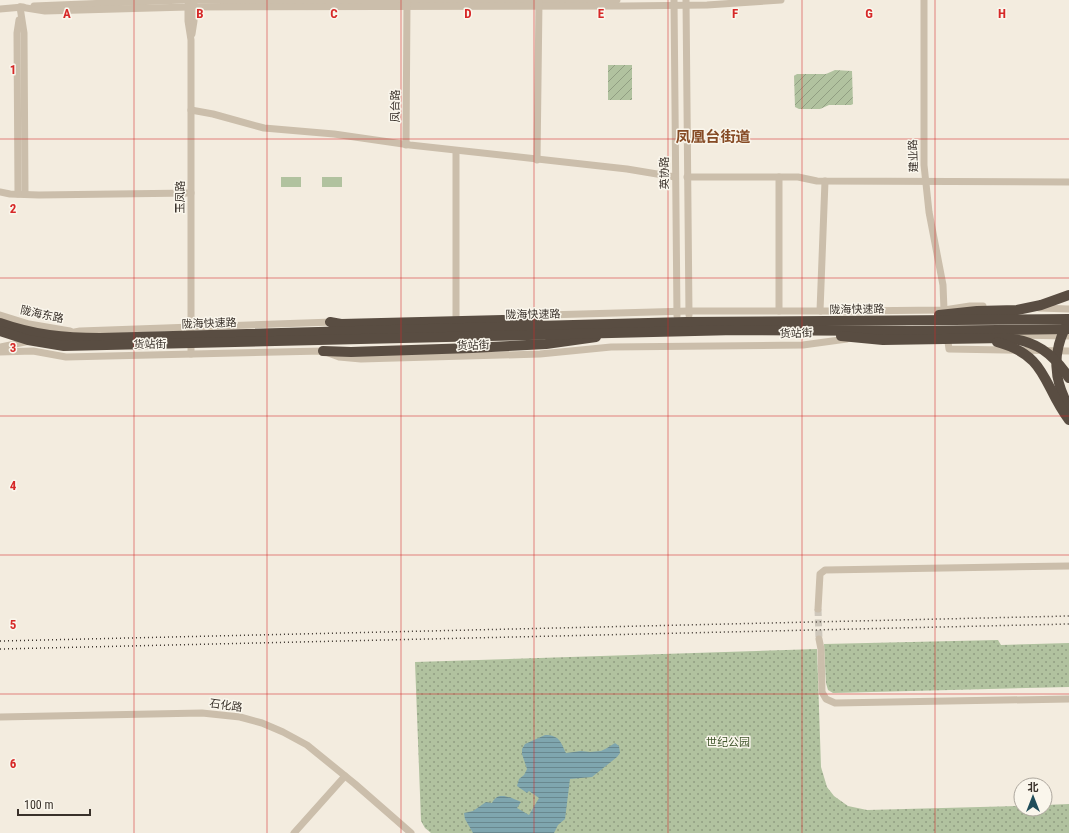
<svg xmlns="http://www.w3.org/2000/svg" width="1069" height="833" font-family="'Roboto Condensed','Noto Sans SC',sans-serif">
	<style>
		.park { fill: url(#park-dots) }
		.garden { fill: url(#garden-furrows) }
		.pitch { fill: #b1c29f }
		.water { fill: url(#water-rules) }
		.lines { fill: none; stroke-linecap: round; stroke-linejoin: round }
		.minor-tunnel { stroke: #cec7bb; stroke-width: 7; stroke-dasharray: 7 3.5; stroke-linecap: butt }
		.minor { stroke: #cbbeab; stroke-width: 7 }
		.highway { stroke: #594d42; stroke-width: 10 }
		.rail { stroke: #39312a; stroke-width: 1.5; stroke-dasharray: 1 3; stroke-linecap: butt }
		.highway-bridge { stroke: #594d42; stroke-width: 10 }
		.grid { fill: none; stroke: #d62828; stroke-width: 1; stroke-opacity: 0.55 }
		.labels { text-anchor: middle; stroke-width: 3; stroke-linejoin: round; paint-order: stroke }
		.street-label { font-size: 11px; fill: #39312a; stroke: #faf6ec }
		.park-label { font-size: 11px; fill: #42572e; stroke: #faf6ec }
		.district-label { font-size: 15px; font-weight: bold; fill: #864b25; stroke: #faf6ec }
		.grid-label { font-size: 13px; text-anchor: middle; font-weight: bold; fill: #d62828; stroke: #faf6ec; stroke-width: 3; stroke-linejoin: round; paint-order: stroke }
	</style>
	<defs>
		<pattern id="park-dots" width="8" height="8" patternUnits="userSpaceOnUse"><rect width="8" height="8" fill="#b1c29f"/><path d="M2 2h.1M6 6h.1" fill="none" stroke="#919e82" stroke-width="1.8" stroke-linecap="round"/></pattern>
		<pattern id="garden-furrows" width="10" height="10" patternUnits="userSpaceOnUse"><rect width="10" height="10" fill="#b1c29f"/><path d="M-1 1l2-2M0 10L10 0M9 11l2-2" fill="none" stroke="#919e82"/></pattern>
		<pattern id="water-rules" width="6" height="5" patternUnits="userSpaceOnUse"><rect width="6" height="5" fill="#7fa6af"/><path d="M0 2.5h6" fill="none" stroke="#69888f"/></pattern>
	</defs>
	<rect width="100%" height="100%" fill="#f3ecdf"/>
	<!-- park -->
	<g class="park">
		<polygon points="998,640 1001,645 1069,643 1069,687 833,693 828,690 826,683 824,644"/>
		<polygon points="817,649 821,767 827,787 834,796 848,806 867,810 1021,806 1021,809 1045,809 1045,805 1069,804 1069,833 431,833 425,828 421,821 415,662"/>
	</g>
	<!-- garden -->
	<g class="garden">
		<rect x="608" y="65" width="24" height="35"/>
		<polygon points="835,70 852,71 853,104 851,105 829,105 820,109 799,109 795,107 794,76 797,74 826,74"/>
	</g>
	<!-- pitch -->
	<g class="pitch">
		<rect x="281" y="177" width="20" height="10"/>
		<rect x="322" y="177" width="20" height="10"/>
	</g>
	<!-- water -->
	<path class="water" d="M545 735C560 735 561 743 566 753L581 751 590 752 601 751 607 748 615 743 619 746 620 753 617 757 592 777 570 779 565 819 558 825 554 833H473L465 819 464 813 473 811 486 802 492 803C498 790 511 798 521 802L517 808 529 815 539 798 529 791 527 793 517 786 519 779 524 775 527 769 522 754V749L525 744Z"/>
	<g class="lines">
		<!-- minor-tunnel -->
		<polyline class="minor-tunnel" points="818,609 819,639"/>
		<!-- minor -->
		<g class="minor">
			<polyline points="189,0 256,1 617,0"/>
			<polyline points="674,0 677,316"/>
			<polyline points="686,0 689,315"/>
			<polyline points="924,0 924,165 929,212 943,285 944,310"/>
			<polyline points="188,3 188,21 191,40 191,354"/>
			<polyline points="34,6 183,0"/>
			<polyline points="20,7 45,11 188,7 624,6 707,5 781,0"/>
			<polyline points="20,7 24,33 25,194"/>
			<polyline points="0,9 23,7"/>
			<polyline points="192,34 194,21 194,2"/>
			<polyline points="191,110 213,114 264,128 334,134 410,145 627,169 675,177"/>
			<polyline points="406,145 407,3"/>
			<polyline points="456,151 456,317"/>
			<polyline points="537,160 539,2"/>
			<polyline points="687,177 798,177 817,181 1069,182"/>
			<polyline points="779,177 779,311"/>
			<polyline points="0,192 10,194 39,195 191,193"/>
			<polyline points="18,194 17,33 19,20"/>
			<polyline points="1039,308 1069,309"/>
			<polyline points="820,311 825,181"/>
			<polyline points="0,315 29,324 70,331"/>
			<polyline points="510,316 689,311 846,311 944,310 970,306 983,306"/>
			<polyline points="64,334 80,331 333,322"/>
			<polyline points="947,335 949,349 1069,351"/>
			<polyline points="1009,335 1069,336"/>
			<polyline points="0,347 30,341"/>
			<polyline points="0,352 33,351 66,357 323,351 339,357 361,359 540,354 611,347 803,345 847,339"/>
			<polyline points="818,609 820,574 825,570 1069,566"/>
			<polyline points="819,639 821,649 822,692 826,699 835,703 1069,699"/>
			<polyline points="0,717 202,713 240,717 262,723 283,732 307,745 355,784 411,833"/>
			<polyline points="294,833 345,776"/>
		</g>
		<!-- highway -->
		<g class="highway">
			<polyline points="330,322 341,324 503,320 538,322"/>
			<polyline points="323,351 351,352 472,348 546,344 596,337"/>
		</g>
		<!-- rail -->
		<g class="rail">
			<polyline points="0,641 1069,616"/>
			<polyline points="0,649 1069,624"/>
		</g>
		<!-- highway-bridge -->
		<g class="highway-bridge">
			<polyline points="939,315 977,311 1017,310 1041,305 1069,295"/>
			<path d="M0 323C34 335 64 338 100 338L686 322 1069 319"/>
			<path d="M1067 324C1052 353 1053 379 1069 407"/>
			<polyline points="0,331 28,340 64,346 736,330 911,331 1069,329"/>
			<path d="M841 336 883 340 1005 338C1035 340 1053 353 1069 378"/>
			<path d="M997 342C1048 356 1042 384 1069 420"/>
		</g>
	</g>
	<!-- grid -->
	<path class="grid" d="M134 0V833M267 0V833M401 0V833M534 0V833M668 0V833M802 0V833M935 0V833M0 139H1069M0 278H1069M0 416H1069M0 555H1069M0 694H1069"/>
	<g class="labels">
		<!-- street labels -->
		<g class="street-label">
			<text transform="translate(395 106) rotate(-90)" y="4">凤台路</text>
			<text transform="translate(913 156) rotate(-92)" y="4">建业路</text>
			<text transform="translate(664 173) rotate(-90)" y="4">英协路</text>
			<text transform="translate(180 197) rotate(-90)" y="4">玉凤路</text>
			<text transform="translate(857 309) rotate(-1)" y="4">陇海快速路</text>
			<text transform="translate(42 314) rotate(12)" y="4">陇海东路</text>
			<text transform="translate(533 314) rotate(-1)" y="4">陇海快速路</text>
			<text transform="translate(209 323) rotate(-2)" y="4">陇海快速路</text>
			<text transform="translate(796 333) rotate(-2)" y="4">货站街</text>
			<text transform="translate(150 344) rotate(-1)" y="4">货站街</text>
			<text transform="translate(473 345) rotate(-2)" y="4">货站街</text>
			<text transform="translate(226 705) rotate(8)" y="4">石化路</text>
		</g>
		<!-- park labels -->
		<g class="park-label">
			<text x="728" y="746">世纪公园</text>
		</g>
		<!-- district labels -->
		<g class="district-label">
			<text x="713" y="142">凤凰台街道</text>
		</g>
	</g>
	<g class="grid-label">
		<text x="67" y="18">A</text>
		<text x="200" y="18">B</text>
		<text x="334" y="18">C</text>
		<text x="468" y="18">D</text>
		<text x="601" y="18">E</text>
		<text x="735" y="18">F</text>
		<text x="869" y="18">G</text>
		<text x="1002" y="18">H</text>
		<text x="13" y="74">1</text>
		<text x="13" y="213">2</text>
		<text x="13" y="352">3</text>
		<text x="13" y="490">4</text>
		<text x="13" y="629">5</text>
		<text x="13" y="768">6</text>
	</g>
	<!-- north arrow -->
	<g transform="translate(1033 797)"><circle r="19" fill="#faf6ec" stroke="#ada79e"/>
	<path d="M0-3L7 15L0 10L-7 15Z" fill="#204d5a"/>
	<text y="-6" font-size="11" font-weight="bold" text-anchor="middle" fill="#39312a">北</text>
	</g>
	<!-- scale -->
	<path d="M18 809v6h72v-6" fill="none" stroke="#39312a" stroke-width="2"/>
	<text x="24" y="809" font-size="12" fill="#39312a" stroke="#faf6ec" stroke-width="3" paint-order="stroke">100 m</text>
</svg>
